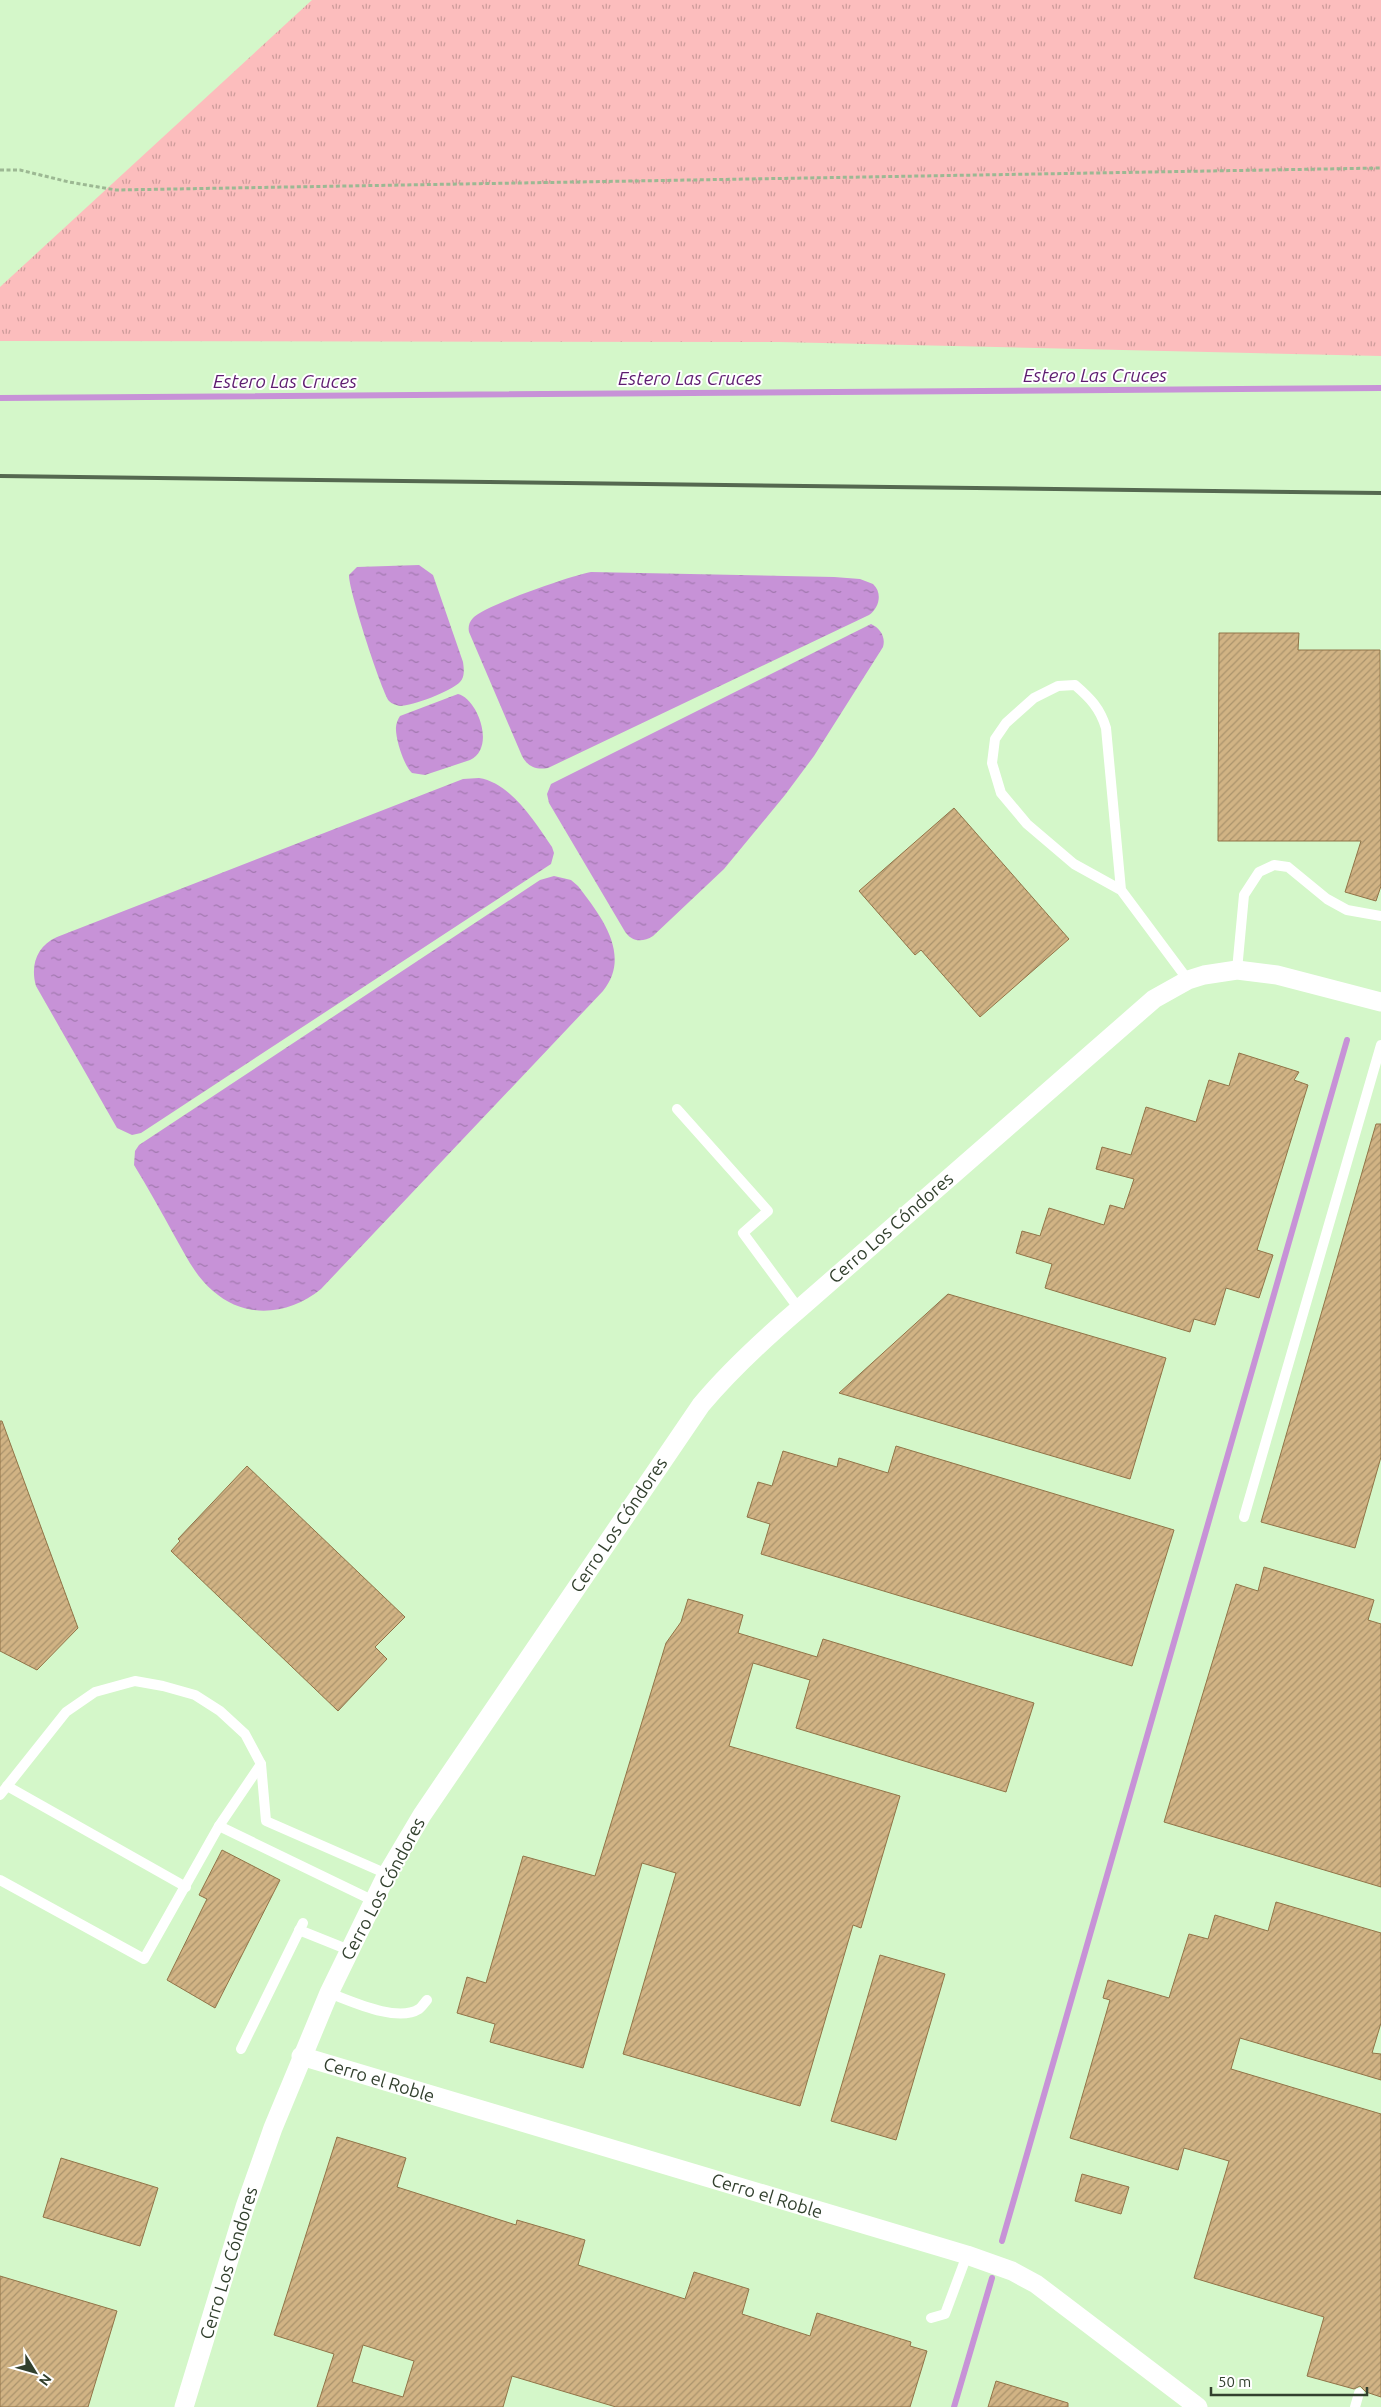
<svg xmlns="http://www.w3.org/2000/svg" width="1381" height="2407" font-family="Ubuntu,sans-serif">
	<style>
		.grass { fill: url(#grass-tufts) }
		.water { fill: url(#water-ripples) }
		.lines { fill: none; stroke-linecap: round; stroke-linejoin: round }
		.stream { stroke: #c792d7; stroke-width: 6 }
		.building { fill: url(#building-hatch); stroke: #917448; fill-rule: evenodd }
		.path { stroke: #9cb893; stroke-width: 3; stroke-dasharray: 4 2.5; stroke-linecap: butt }
		.lane { stroke: #fff; stroke-width: 10 }
		.street { stroke: #fff; stroke-width: 19 }
		.rail { stroke: #556850; stroke-width: 4 }
		.labels { text-anchor: middle; stroke-width: 4; stroke-linejoin: round; paint-order: stroke }
		.street-label { font-size: 18px; fill: #32402e; stroke: #fff }
		.water-label { font-size: 19px; font-style: italic; fill: #5e1d70; stroke: #fff }
	</style>
	<defs>
		<pattern id="grass-tufts" width="24" height="20" patternUnits="userSpaceOnUse" patternTransform="scale(1.25)"><rect width="24" height="20" fill="#fcbdbd"/><path d="M3 7l-1-3M5 7V3M7 7l1-3M15 17l-1-3M17 17v-4M19 17l1-3" fill="none" stroke="#cd9b9a"/></pattern>
		<pattern id="water-ripples" width="26" height="14" patternUnits="userSpaceOnUse" patternTransform="scale(1.25)"><rect width="26" height="14" fill="#c792d7"/><path d="M2 4q2-2 4 0t4 0M15 11q2-2 4 0t4 0" fill="none" stroke="#a279af"/></pattern>
		<pattern id="building-hatch" width="6" height="6" patternUnits="userSpaceOnUse" patternTransform="scale(1.25)"><rect width="6" height="6" fill="#d1b384"/><path d="M-1 1l2-2M0 6l6-6M5 7l2-2" fill="none" stroke="#aa936c"/></pattern>
	</defs>
	<rect width="100%" height="100%" fill="#d4f7c9"/>
	<!-- grass -->
	<polygon class="grass" points="312,0 1381,0 1381,356 779,342 0,341 0,287"/>
	<!-- water -->
	<g class="water">
		<path d="M419 565 433 575 463 662C464 669 465 677 460 682 452 691 412 706 400 706 396 705 392 704 389 701 381 690 348 588 349 575L357 567Z"/>
		<path d="M591 572 834 577 860 579 873 584C883 593 879 608 869 615L548 768C536 770 528 767 522 756L469 632C468 627 469 622 473 618 483 606 573 575 591 572Z"/>
		<path d="M871 624C880 628 886 637 883 647L814 756 785 795 724 869 653 936C642 943 631 942 624 930L549 803 547 794 551 784Z"/>
		<path d="M458 694C478 699 496 748 470 760L425 775 412 773C404 766 395 738 396 727 396 724 398 719 400 716Z"/>
		<path d="M479 778C511 783 535 822 552 847L554 853 551 864 141 1133 132 1135 117 1128 36 986C30 965 37 946 57 937L463 779Z"/>
		<path d="M554 876 571 880 578 886C601 916 632 955 603 991L321 1289C289 1315 246 1320 213 1291 195 1276 185 1254 174 1235 161 1211 148 1188 134 1165L135 1151 139 1145 540 880Z"/>
	</g>
	<g class="lines">
		<!-- stream -->
		<g class="stream">
			<polyline points="0,398 1381,388"/>
			<polyline points="1002,2241 1347,1040"/>
			<polyline points="954,2407 992,2278"/>
		</g>
	</g>
	<!-- building -->
	<g class="building">
		<polygon points="1219,633 1299,633 1298,650 1380,650 1381,886 1376,901 1345,892 1361,841 1218,841"/>
		<polygon points="954,808 1069,939 980,1017 921,950 915,955 859,891"/>
		<polygon points="1239,1053 1299,1072 1294,1080 1308,1085 1257,1250 1273,1255 1259,1298 1226,1288 1215,1325 1194,1319 1190,1332 1045,1288 1052,1264 1016,1253 1022,1231 1040,1236 1049,1208 1104,1225 1110,1205 1124,1209 1134,1179 1096,1169 1102,1147 1131,1155 1146,1107 1196,1122 1209,1080 1229,1086"/>
		<polygon points="1376,1124 1381,1124 1381,1457 1355,1548 1261,1522"/>
		<polygon points="948,1294 1166,1358 1130,1479 839,1393"/>
		<polygon points="0,1421 2,1421 78,1628 37,1670 0,1651"/>
		<polygon points="896,1446 1174,1530 1132,1666 761,1554 770,1524 747,1517 758,1482 772,1486 783,1451 837,1467 839,1458 888,1473"/>
		<polygon points="247,1466 405,1617 375,1647 387,1659 338,1711 171,1551 180,1541 178,1539"/>
		<polygon points="1264,1567 1374,1600 1368,1620 1381,1624 1381,1887 1164,1822 1236,1584 1258,1591"/>
		<polygon points="688,1599 743,1615 738,1633 817,1657 823,1639 1034,1703 1006,1792 796,1728 810,1680 753,1663 729,1746 900,1796 861,1928 853,1925 800,2106 623,2054 676,1873 642,1863 583,2068 490,2042 495,2024 457,2013 467,1977 486,1983 523,1856 595,1876 666,1643 681,1622"/>
		<polygon points="222,1850 280,1880 215,2008 167,1980 207,1899 199,1895"/>
		<polygon points="1276,1902 1381,1933 1381,2023 1372,2053 1381,2054 1381,2080 1240,2038 1231,2069 1381,2114 1381,2397 1366,2392 1360,2386 1354,2389 1307,2376 1324,2317 1194,2278 1229,2161 1184,2148 1178,2170 1070,2138 1110,2000 1103,1998 1108,1980 1169,1998 1189,1934 1208,1939 1215,1915 1268,1931"/>
		<polygon points="880,1955 945,1974 896,2140 831,2121"/>
		<path d="M337 2137 406 2158 397 2187 516 2225 517 2220 585 2240 578 2265 685 2299 694 2272 749 2289 742 2314 810 2336 817 2313 911 2342 910 2346 927 2351 910 2407H616L512 2376 503 2407H317L334 2354 274 2335ZM363 2345 414 2361 403 2397 352 2382Z"/>
		<polygon points="61,2158 158,2188 140,2246 43,2217"/>
		<polygon points="1082,2174 1129,2187 1121,2214 1075,2201"/>
		<polygon points="0,2276 117,2311 88,2407 0,2407"/>
		<polygon points="996,2381 1068,2403 1068,2407 988,2407"/>
	</g>
	<g class="lines">
		<!-- path -->
		<polyline class="path" points="0,170 20,170 69,182 116,190 1381,168"/>
		<!-- lane -->
		<g class="lane">
			<path d="M1121 890 1106 728C1100 708 1090 698 1075 685L1058 686 1034 698 1006 723 995 739 992 763 1001 793 1027 824 1074 864 1121 890 1188 980"/>
			<polyline points="1237,970 1244,895 1259,872 1274,865 1288,867 1327,899 1347,910 1381,916"/>
			<polyline points="677,1109 768,1211 743,1233 799,1309"/>
			<polyline points="1244,1517 1381,1045"/>
			<polyline points="7,1786 186,1887"/>
			<polyline points="0,1795 66,1712 95,1692 135,1681 163,1686 195,1695 220,1711 245,1734 261,1764 266,1821 387,1874"/>
			<polyline points="219,1826 374,1901"/>
			<polyline points="0,1880 144,1959 219,1826 261,1764"/>
			<polyline points="299,1930 349,1950"/>
			<path d="M329 1993C351 2001 397 2023 419 2009 422 2007 425 2002 427 2000"/>
			<polyline points="241,2049 303,1923"/>
			<polyline points="931,2318 945,2314 967,2255"/>
			<polyline points="1355,2407 1359,2393"/>
		</g>
		<!-- street -->
		<g class="street">
			<polyline points="301,2056 967,2255 1012,2271 1036,2284 1198,2407"/>
			<path d="M184 2407 245 2207 273 2128 329 1993 387 1874 422 1815 701 1405C731 1369 764 1339 799 1309L1154 999 1188 980 1204 975 1237 970 1277 975 1381 1002"/>
		</g>
		<!-- rail -->
		<polyline class="rail" points="0,476 1381,493"/>
	</g>
	<g class="labels">
		<!-- street labels -->
		<g class="street-label">
			<text transform="translate(891 1228) rotate(-41)" y="6">Cerro Los Cóndores</text>
			<text transform="translate(619 1525) rotate(-56)" y="6">Cerro Los Cóndores</text>
			<text transform="translate(383 1889) rotate(-62)" y="6">Cerro Los Cóndores</text>
			<text transform="translate(379 2080) rotate(17)" y="6">Cerro el Roble</text>
			<text transform="translate(767 2196) rotate(17)" y="6">Cerro el Roble</text>
			<text transform="translate(229 2263) rotate(-73)" y="6">Cerro Los Cóndores</text>
		</g>
		<!-- water labels -->
		<g class="water-label">
			<text x="1095" y="382">Estero Las Cruces</text>
			<text x="690" y="385">Estero Las Cruces</text>
			<text x="285" y="388">Estero Las Cruces</text>
		</g>
	</g>
	<!-- north arrow -->
	<g transform="translate(35 2372) rotate(127)" stroke="#ffffff" stroke-width="4" paint-order="stroke">
	<path d="M0-4L9 19L0 12L-9 19Z" fill="#32402e"/>
	<text y="-8" font-size="14" font-weight="bold" text-anchor="middle" fill="#32402e">N</text>
	</g>
	<!-- scale -->
	<path d="M1211 2387v8h156v-8" fill="none" stroke="#32402e" stroke-width="2.5"/>
	<text x="1218" y="2387" font-size="15" fill="#32402e" stroke="#ffffff" stroke-width="4" paint-order="stroke">50 m</text>
</svg>
